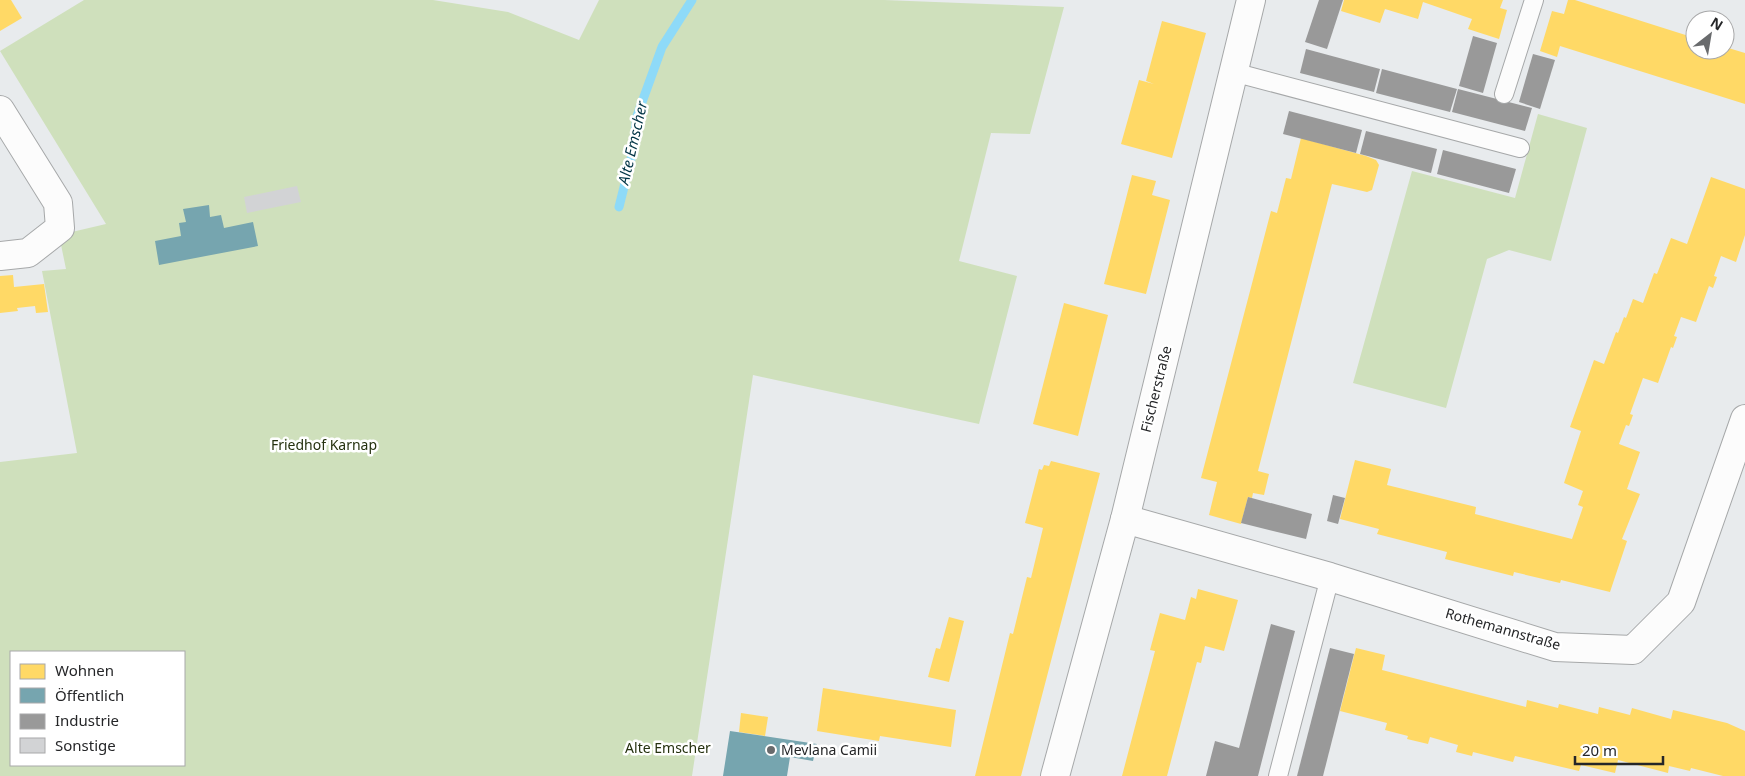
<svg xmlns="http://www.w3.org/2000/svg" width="1745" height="776" font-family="'Noto Sans',sans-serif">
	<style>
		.green { fill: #cfe0bc; fill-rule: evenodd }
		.homes { fill: #ffd966 }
		.public { fill: #76a5af }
		.industry { fill: #999 }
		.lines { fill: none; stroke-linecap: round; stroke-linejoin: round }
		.stream { stroke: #8edaf8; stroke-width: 9 }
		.building { fill: #d2d3d5 }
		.service-casing { stroke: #a6a8a9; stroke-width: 20 }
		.minor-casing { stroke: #a6a8a9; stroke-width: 30 }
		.service { stroke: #fcfcfc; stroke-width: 18 }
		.minor { stroke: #fcfcfc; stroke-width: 28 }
		.poi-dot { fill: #696b6d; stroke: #fff; stroke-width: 2 }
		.labels { text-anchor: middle; stroke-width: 5; stroke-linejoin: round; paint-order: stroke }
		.street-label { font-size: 14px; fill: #252628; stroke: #fff }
		.park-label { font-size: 14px; fill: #25310f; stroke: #fff }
		.poi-label { font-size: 14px; fill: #252628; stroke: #fff; text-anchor: start }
		.water-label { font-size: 15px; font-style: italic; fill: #003445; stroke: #fff }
	</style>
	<rect width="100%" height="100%" fill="#e8ebed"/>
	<!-- green -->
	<g class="green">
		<path d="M84 0H433L508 12 579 40 599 0H884L1064 7 1030 134 991 133 959 261 1017 276 979 424 753 375 692 776H0V462L77 453 42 271 66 269 59 235 106 224 0 51ZM11 652H184V765H11Z"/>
		<polygon points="1538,114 1587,128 1551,261 1509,250 1487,259 1446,408 1353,383 1412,171 1515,198"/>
	</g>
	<!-- homes -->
	<g class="homes">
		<polygon points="0,0 11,0 22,18 0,31"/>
		<polygon points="1344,0 1503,0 1500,8 1507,10 1499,39 1468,29 1472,19 1423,2 1418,19 1385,9 1380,23 1341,11"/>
		<polygon points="1568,0 1575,0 1695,38 1695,50 1725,50 1725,47 1745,53 1745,104 1560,46 1557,57 1540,51 1552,11 1564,14"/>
		<polygon points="1162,21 1206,33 1172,158 1121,144 1139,80 1154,84 1146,81"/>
		<polygon points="1301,138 1366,156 1376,160 1379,165 1372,190 1367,192 1332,184 1258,471 1269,474 1264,495 1253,493 1252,498 1248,497 1241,524 1209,515 1217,482 1201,478 1271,211 1277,213 1286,178 1291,179"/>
		<polygon points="1132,175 1156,181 1152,195 1170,200 1146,294 1104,284"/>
		<polygon points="1711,177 1745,189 1745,235 1736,262 1721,256 1714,276 1717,277 1713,288 1709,286 1696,322 1681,317 1674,336 1677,337 1673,348 1671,347 1658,383 1643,378 1630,414 1633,415 1629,426 1626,425 1619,444 1640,452 1627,489 1640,494 1622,539 1627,541 1610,592 1561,580 1560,583 1514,572 1513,576 1445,559 1447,552 1377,534 1379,529 1340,519 1355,460 1391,469 1387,485 1476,507 1475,514 1572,539 1583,507 1578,505 1583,491 1564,483 1581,431 1570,427 1594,360 1604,364 1616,332 1618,333 1624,317 1626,318 1633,299 1643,303 1654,273 1657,274 1671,238 1687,244"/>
		<polygon points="13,275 14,287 44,284 48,312 36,313 35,306 17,308 18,311 0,313 0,276"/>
		<polygon points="1064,303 1108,315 1078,436 1033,424"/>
		<polygon points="1051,461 1100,473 1021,776 975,776 1010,633 1013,634 1027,577 1031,578 1043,528 1025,523 1039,469 1042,470 1044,465 1049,466"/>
		<polygon points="1198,589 1238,600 1224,651 1205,646 1201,663 1197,662 1167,776 1122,776 1155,651 1150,650 1160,613 1185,620 1191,597 1196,599"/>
		<polygon points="949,617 964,621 949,682 928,677 936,648 940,649"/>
		<polygon points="1356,648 1385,655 1382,670 1526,707 1527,700 1558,708 1559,704 1598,714 1599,707 1630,715 1632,708 1671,719 1673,710 1727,723 1745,731 1745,776 1723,776 1691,768 1690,771 1669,766 1668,773 1618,760 1615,773 1581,765 1579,771 1515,756 1513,762 1473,752 1472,756 1456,752 1458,745 1430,737 1428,744 1407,739 1408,736 1385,730 1387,723 1340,711"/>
		<polygon points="823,688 956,710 951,747 880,736 879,741 817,731"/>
		<polygon points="741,713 768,717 765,736 739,732"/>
	</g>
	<!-- public -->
	<g class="public">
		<polygon points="209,205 210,217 221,215 224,228 253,222 258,246 159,265 155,241 181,236 179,223 186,222 183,209"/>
		<polygon points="730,731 817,744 813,761 790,757 787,776 723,776"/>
	</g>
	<!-- industry -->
	<g class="industry">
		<polygon points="1319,0 1343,0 1327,49 1305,42"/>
		<polygon points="1473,36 1497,43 1483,93 1459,86"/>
		<polygon points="1306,49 1380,69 1374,92 1300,73"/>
		<polygon points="1533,54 1555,60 1540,109 1519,102"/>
		<polygon points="1382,69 1457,89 1450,112 1376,93"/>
		<polygon points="1458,89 1532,108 1525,131 1452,112"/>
		<polygon points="1289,111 1362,130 1356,153 1283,134"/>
		<polygon points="1366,131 1437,149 1431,173 1360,154"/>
		<polygon points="1443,150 1516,169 1509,193 1437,174"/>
		<polygon points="1333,495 1345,498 1338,524 1327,521"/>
		<polygon points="1248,497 1312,514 1306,539 1241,523"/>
		<polygon points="1271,624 1295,631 1258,776 1206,776 1215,741 1239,748"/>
		<polygon points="1330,648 1354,654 1323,776 1297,776"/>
	</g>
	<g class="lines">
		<!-- stream -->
		<polyline class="stream" points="619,207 632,155 637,116 662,47 692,0"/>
	</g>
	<!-- building -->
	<polygon class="building" points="297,186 301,202 247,213 244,197"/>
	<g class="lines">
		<!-- service casing -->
		<g class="service-casing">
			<g id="service">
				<polyline points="1233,72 1520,148"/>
				<polyline points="1504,94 1534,0"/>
				<polyline points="1278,776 1330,577"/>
			</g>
		</g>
		<!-- minor casing -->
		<g class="minor-casing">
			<g id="minor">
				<polyline points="0,110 58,203 60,228 28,253 0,256"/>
				<polyline points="1125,519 1330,577 1555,647 1633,650 1681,602 1745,419"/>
				<polyline points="1055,776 1125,519 1251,0"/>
			</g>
		</g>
		<!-- service -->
		<use href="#service" class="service"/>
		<!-- minor -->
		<use href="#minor" class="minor"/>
	</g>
	<!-- markers -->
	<circle class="poi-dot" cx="771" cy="750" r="5"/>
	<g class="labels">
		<!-- street labels -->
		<g class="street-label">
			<text transform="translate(1156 389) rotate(-76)" y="5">Fischerstraße</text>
			<text transform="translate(1503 629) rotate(16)" y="5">Rothemannstraße</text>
		</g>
		<!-- park labels -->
		<g class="park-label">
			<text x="324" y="450">Friedhof Karnap</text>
			<text x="668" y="753">Alte Emscher</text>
		</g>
		<!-- poi labels -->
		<g class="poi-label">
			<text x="781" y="755">Mevlana Camii</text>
		</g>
		<!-- water labels -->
		<g class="water-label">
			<text transform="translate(633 143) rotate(-77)" y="5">Alte Emscher</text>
		</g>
	</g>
	<!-- legend -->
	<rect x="10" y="651" width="175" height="115" fill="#ffffff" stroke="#a8a8a9"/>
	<rect x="20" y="664" width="25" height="15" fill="#ffd966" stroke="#a8a8a9"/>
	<text x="55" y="676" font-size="15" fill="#252628">Wohnen</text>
	<rect x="20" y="688" width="25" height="15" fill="#76a5af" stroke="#a8a8a9"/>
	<text x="55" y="701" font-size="15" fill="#252628">Öffentlich</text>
	<rect x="20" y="714" width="25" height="15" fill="#999999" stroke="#a8a8a9"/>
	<text x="55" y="726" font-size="15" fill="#252628">Industrie</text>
	<rect x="20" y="738" width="25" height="15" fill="#d2d3d5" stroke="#a8a8a9"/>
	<text x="55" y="751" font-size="15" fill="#252628">Sonstige</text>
	<!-- north arrow -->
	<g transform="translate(1710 35) rotate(31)"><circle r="24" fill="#ffffff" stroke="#a8a8a9"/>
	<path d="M0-4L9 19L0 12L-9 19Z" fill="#696b6d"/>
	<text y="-8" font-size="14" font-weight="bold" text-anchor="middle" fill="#252628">N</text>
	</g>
	<!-- scale -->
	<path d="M1575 756v8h88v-8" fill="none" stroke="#252628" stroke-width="2.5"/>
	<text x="1582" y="756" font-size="15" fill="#252628" stroke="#ffffff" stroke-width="4" paint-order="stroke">20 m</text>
</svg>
